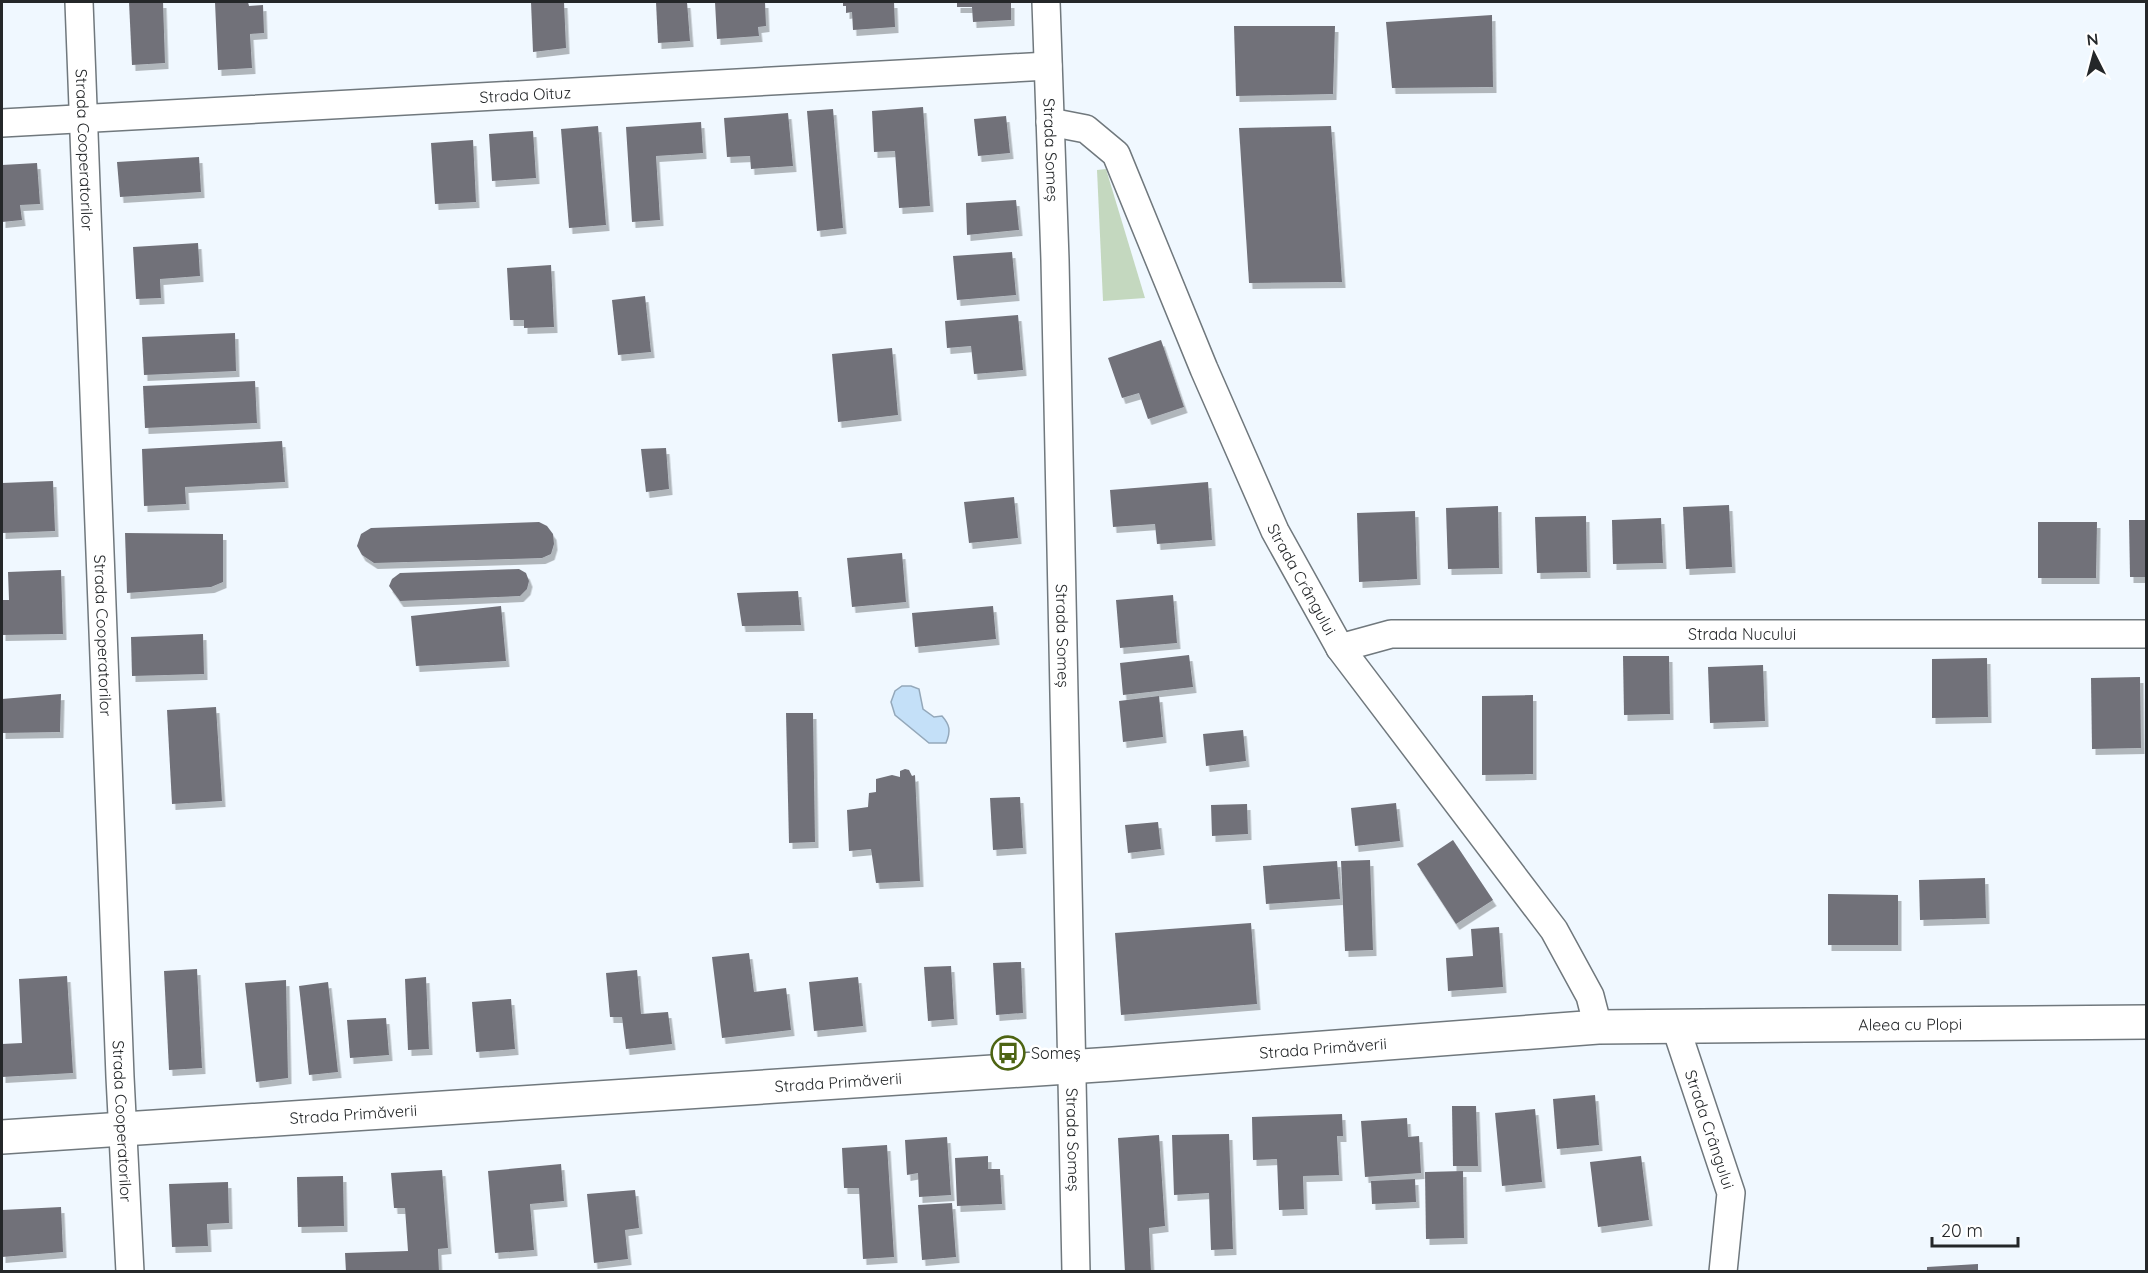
<svg xmlns="http://www.w3.org/2000/svg" width="2148" height="1273" font-family="Quicksand,sans-serif">
	<style>
		.green { fill: #c4d8bf }
		.water { fill: #c4e0f8; stroke: #94a8ba; stroke-width: 1.5 }
		.building { fill: #717179; filter: url(#shadow) }
		.lines { fill: none; stroke-linecap: round; stroke-linejoin: round }
		.street-casing { stroke: #70787d; stroke-width: 30 }
		.secondary-casing { stroke: #70787d; stroke-width: 36 }
		.street { stroke: #fff; stroke-width: 27 }
		.secondary { stroke: #fff; stroke-width: 33 }
		.labels { text-anchor: middle; stroke-width: 5; stroke-linejoin: round; paint-order: stroke }
		.street-label { font-size: 16px; fill: #242729; stroke: #fff }
		.poi-label { font-size: 16px; fill: #242729; stroke: #fff; text-anchor: start }
	</style>
	<defs>
		<filter id="shadow"><feDropShadow dx="3.5" dy="6" stdDeviation="0" flood-color="#0004"/></filter>
	</defs>
	<rect width="100%" height="100%" fill="#f0f8ff"/>
	<!-- green -->
	<polygon class="green" points="1106,169 1145,298 1103,301 1097,170"/>
	<!-- water -->
	<path class="water" d="M902 686H911L919 689 923 709 934 717 942 716C950 725 951 731 946 743H929L895 715 891 702 895 691Z"/>
	<!-- building -->
	<g class="building">
		<polygon points="129,2 163,2 165,63 132,65"/>
		<polygon points="215,2 248,2 249,6 263,5 264,33 250,34 252,68 218,70"/>
		<polygon points="531,2 564,2 566,48 533,52"/>
		<polygon points="656,2 687,2 690,41 658,43"/>
		<polygon points="715,2 765,2 766,26 758,27 759,36 717,39"/>
		<polygon points="843,2 894,2 895,27 853,30 852,12 846,13 846,6 843,6"/>
		<polygon points="957,2 1011,2 1011,20 973,22 972,7 957,7"/>
		<polygon points="1492,15 1493,87 1392,88 1386,22"/>
		<polygon points="1234,26 1335,26 1333,94 1236,96"/>
		<polygon points="923,107 930,206 899,208 895,151 874,152 872,111"/>
		<polygon points="833,109 843,228 817,231 807,111"/>
		<polygon points="788,113 793,166 751,169 750,156 727,157 724,118"/>
		<polygon points="1006,116 1010,153 978,156 974,119"/>
		<polygon points="701,122 703,153 656,156 660,220 632,222 626,127"/>
		<polygon points="598,126 606,225 569,228 561,129"/>
		<polygon points="1331,126 1342,282 1249,283 1239,128"/>
		<polygon points="533,131 536,178 492,181 489,134"/>
		<polygon points="473,140 476,202 435,204 431,143"/>
		<polygon points="199,157 201,192 120,197 117,162"/>
		<polygon points="37,163 40,204 20,205 22,220 2,222 2,165"/>
		<polygon points="1016,200 1019,230 967,235 966,203"/>
		<polygon points="198,243 200,276 160,279 161,298 136,299 133,247"/>
		<polygon points="1012,252 1016,295 957,300 953,256"/>
		<polygon points="551,265 554,327 524,328 524,320 510,320 507,268"/>
		<polygon points="645,296 651,352 618,355 612,300"/>
		<polygon points="1018,315 1023,370 974,374 971,346 947,348 945,321"/>
		<polygon points="235,333 236,371 144,375 142,337"/>
		<polygon points="1161,340 1184,407 1148,419 1139,393 1122,398 1108,358"/>
		<polygon points="892,348 898,415 838,422 832,354"/>
		<polygon points="255,381 257,423 145,428 143,386"/>
		<polygon points="282,441 285,482 185,487 186,504 144,506 142,449"/>
		<polygon points="666,448 669,489 646,492 641,449"/>
		<polygon points="53,481 55,531 2,533 2,483"/>
		<polygon points="1208,482 1212,540 1157,544 1155,524 1113,527 1110,490"/>
		<polygon points="1014,497 1018,538 969,543 964,502"/>
		<polygon points="1729,505 1732,567 1686,569 1683,507"/>
		<polygon points="1498,506 1499,568 1448,569 1446,508"/>
		<polygon points="1415,511 1417,579 1359,582 1357,513"/>
		<polygon points="1586,516 1587,572 1537,573 1535,517"/>
		<polygon points="1661,518 1663,563 1613,564 1612,520"/>
		<polygon points="2129,520 2146,520 2146,577 2130,577"/>
		<polygon points="539,522 547,526 553,534 554,544 551,554 542,558 374,563 362,555 357,546 361,534 371,528"/>
		<polygon points="2038,522 2097,522 2096,578 2038,578"/>
		<polygon points="125,533 223,534 223,582 211,587 127,593"/>
		<polygon points="902,553 906,602 852,607 847,558"/>
		<polygon points="519,569 526,573 529,581 527,589 520,596 400,601 389,586 392,579 400,573"/>
		<polygon points="61,570 63,634 2,635 2,600 9,600 8,572"/>
		<polygon points="798,591 801,625 742,626 737,593"/>
		<polygon points="1173,595 1177,643 1120,648 1116,600"/>
		<polygon points="501,606 506,661 416,666 411,616"/>
		<polygon points="993,606 996,639 915,647 912,613"/>
		<polygon points="203,634 204,674 132,676 131,637"/>
		<polygon points="1189,655 1193,687 1123,695 1120,663"/>
		<polygon points="1623,656 1669,656 1670,714 1624,715"/>
		<polygon points="1987,658 1988,717 1932,718 1932,659"/>
		<polygon points="1763,665 1765,721 1710,723 1708,667"/>
		<polygon points="2140,677 2141,748 2092,749 2091,678"/>
		<polygon points="61,694 60,732 2,733 2,699"/>
		<polygon points="1533,695 1533,774 1482,775 1482,696"/>
		<polygon points="1159,696 1163,737 1123,742 1119,701"/>
		<polygon points="216,707 222,801 172,804 167,710"/>
		<polygon points="786,713 813,713 815,842 789,843"/>
		<polygon points="1243,730 1246,761 1206,766 1203,734"/>
		<polygon points="905,769 909,770 912,776 915,775 920,881 876,883 871,849 849,851 847,810 868,807 869,793 876,792 876,779 892,775 900,777 900,771"/>
		<polygon points="1020,797 1023,848 993,850 990,798"/>
		<polygon points="1396,803 1400,841 1355,846 1351,808"/>
		<polygon points="1247,804 1248,834 1212,836 1211,805"/>
		<polygon points="1158,822 1161,849 1128,853 1125,825"/>
		<polygon points="1453,840 1493,900 1456,924 1417,864"/>
		<polygon points="1370,860 1373,950 1345,951 1341,861"/>
		<polygon points="1337,861 1340,899 1266,904 1263,866"/>
		<polygon points="1985,878 1986,918 1920,920 1919,880"/>
		<polygon points="1828,894 1898,895 1898,945 1828,945"/>
		<polygon points="1251,923 1257,1004 1121,1015 1115,933"/>
		<polygon points="1499,927 1503,987 1448,991 1446,958 1473,956 1471,929"/>
		<polygon points="749,953 754,992 786,988 791,1030 722,1038 712,957"/>
		<polygon points="1021,962 1023,1013 996,1015 993,963"/>
		<polygon points="951,966 954,1019 928,1021 924,967"/>
		<polygon points="197,969 202,1068 169,1070 164,971"/>
		<polygon points="637,970 641,1014 668,1012 672,1044 626,1049 622,1017 610,1017 606,973"/>
		<polygon points="67,976 73,1073 2,1077 2,1044 22,1043 19,979"/>
		<polygon points="426,977 429,1049 408,1050 405,979"/>
		<polygon points="858,977 863,1026 814,1031 809,982"/>
		<polygon points="286,980 288,1078 256,1082 245,983"/>
		<polygon points="328,982 338,1072 309,1075 299,986"/>
		<polygon points="511,999 515,1049 476,1052 472,1002"/>
		<polygon points="386,1018 389,1055 350,1058 347,1020"/>
		<polygon points="1595,1095 1599,1145 1557,1149 1553,1099"/>
		<polygon points="1452,1106 1476,1106 1478,1166 1453,1166"/>
		<polygon points="1535,1109 1542,1182 1502,1186 1495,1113"/>
		<polygon points="1342,1114 1343,1136 1337,1136 1339,1175 1303,1176 1304,1209 1279,1210 1277,1159 1253,1160 1252,1117"/>
		<polygon points="1407,1118 1408,1137 1419,1136 1421,1173 1365,1177 1361,1121"/>
		<polygon points="1229,1134 1233,1249 1211,1250 1209,1193 1174,1195 1172,1135"/>
		<polygon points="1159,1135 1165,1226 1149,1228 1151,1272 1125,1272 1118,1138"/>
		<polygon points="947,1137 951,1195 919,1197 918,1173 907,1175 905,1140"/>
		<polygon points="887,1145 894,1257 863,1259 859,1188 844,1188 842,1148"/>
		<polygon points="988,1156 988,1169 1000,1169 1002,1204 957,1206 955,1158"/>
		<polygon points="1641,1156 1649,1220 1598,1227 1590,1162"/>
		<polygon points="561,1164 564,1201 530,1204 534,1250 495,1253 488,1171"/>
		<polygon points="442,1170 448,1248 438,1249 439,1272 346,1272 345,1253 408,1251 405,1208 394,1208 391,1173"/>
		<polygon points="1463,1171 1464,1238 1426,1239 1425,1172"/>
		<polygon points="343,1176 344,1226 298,1227 297,1177"/>
		<polygon points="1415,1179 1416,1202 1372,1204 1371,1181"/>
		<polygon points="228,1182 229,1223 207,1224 208,1246 172,1247 169,1184"/>
		<polygon points="635,1190 639,1228 625,1230 628,1259 594,1263 587,1194"/>
		<polygon points="952,1203 956,1257 922,1260 918,1205"/>
		<polygon points="61,1207 63,1252 2,1257 2,1210"/>
		<polygon points="1978,1264 1978,1272 1927,1272 1927,1267"/>
	</g>
	<g class="lines">
		<!-- street casing -->
		<g class="street-casing">
			<g id="street">
				<path id="s1" d="M79 2 120 1077 130 1272"/>
				<path id="s2" d="M1046 2 1055 260 1076 1272"/>
				<path id="s3" d="M1050 122 1086 129 1116 154 1204 369 1275 531 1340 648 1554 930 1590 996 1598 1027"/>
				<path id="s4" d="M2 123 1048 66"/>
				<path id="s5" d="M1340 648 1391 634H2146"/>
				<path id="s6" d="M1675 1025 1731 1193 1723 1272"/>
			</g>
		</g>
		<!-- secondary casing -->
		<g class="secondary-casing">
			<g id="secondary">
				<path id="s7" d="M2 1137 1113 1064 1598 1027 2146 1022"/>
			</g>
		</g>
		<!-- street -->
		<use href="#street" class="street"/>
		<!-- secondary -->
		<use href="#secondary" class="secondary"/>
	</g>
	<!-- icons -->
	<defs>
		<g id="bus-ring" transform="scale(1.725)"><circle r="9.5" fill="#fff" stroke="#4d6412" stroke-width="1.5"/><path d="M-5-6H5V4H4V6H2V4H-2V6H-4V4H-5ZM-3.5-4V0h7V-4ZM-3.5 1.2v1.5H-2V1.2ZM2 1.2v1.5H3.5V1.2Z" fill="#4d6412"/></g>
	</defs>
	<g fill-rule="evenodd">
		<use href="#bus-ring" x="1008" y="1053"/>
	</g>
	<g class="labels">
		<!-- street labels -->
		<g class="street-label">
			<text dy="6" stroke="none"><textPath href="#s4" startOffset="524">Strada Oituz</textPath></text>
			<text dy="6" stroke="none"><textPath href="#s1" startOffset="148">Strada Cooperatorilor</textPath></text>
			<text dy="6" stroke="none"><textPath href="#s2" startOffset="148">Strada Someș</textPath></text>
			<text dy="6" stroke="none"><textPath href="#s3" startOffset="540">Strada Crângului</textPath></text>
			<text dy="6" stroke="none"><textPath href="#s5" startOffset="404">Strada Nucului</textPath></text>
			<text dy="6" stroke="none"><textPath href="#s2" startOffset="634">Strada Someș</textPath></text>
			<text dy="6" stroke="none"><textPath href="#s1" startOffset="634">Strada Cooperatorilor</textPath></text>
			<text dy="6" stroke="none"><textPath href="#s7" startOffset="1912">Aleea cu Plopi</textPath></text>
			<text dy="6" stroke="none"><textPath href="#s7" startOffset="1324">Strada Primăverii</textPath></text>
			<text dy="6" stroke="none"><textPath href="#s7" startOffset="838">Strada Primăverii</textPath></text>
			<text dy="6" stroke="none"><textPath href="#s7" startOffset="352">Strada Primăverii</textPath></text>
			<text dy="6" stroke="none"><textPath href="#s1" startOffset="1120">Strada Cooperatorilor</textPath></text>
			<text dy="6" stroke="none"><textPath href="#s6" startOffset="110">Strada Crângului</textPath></text>
			<text dy="6" stroke="none"><textPath href="#s2" startOffset="1138">Strada Someș</textPath></text>
		</g>
		<!-- poi labels -->
		<g class="poi-label">
			<text x="1031" y="1059">Someș</text>
		</g>
	</g>
	<!-- border -->
	<rect width="2148" height="1273" fill="none" stroke="#242729" stroke-width="6"/>
	<!-- north arrow -->
	<g transform="translate(2094 54) rotate(354)" stroke="#ffffff" stroke-width="4.5" paint-order="stroke">
	<path d="M0-4.5L10 22L0 15L-10 22Z" fill="#242729"/>
	<text y="-9" font-size="16" font-weight="bold" text-anchor="middle" fill="#242729">N</text>
	</g>
	<!-- scale -->
	<path d="M1932 1237v9h86v-9" fill="none" stroke="#242729" stroke-width="3"/>
	<text x="1941" y="1237" font-size="18" fill="#242729" stroke="#ffffff" stroke-width="4.5" paint-order="stroke">20 m</text>
</svg>
